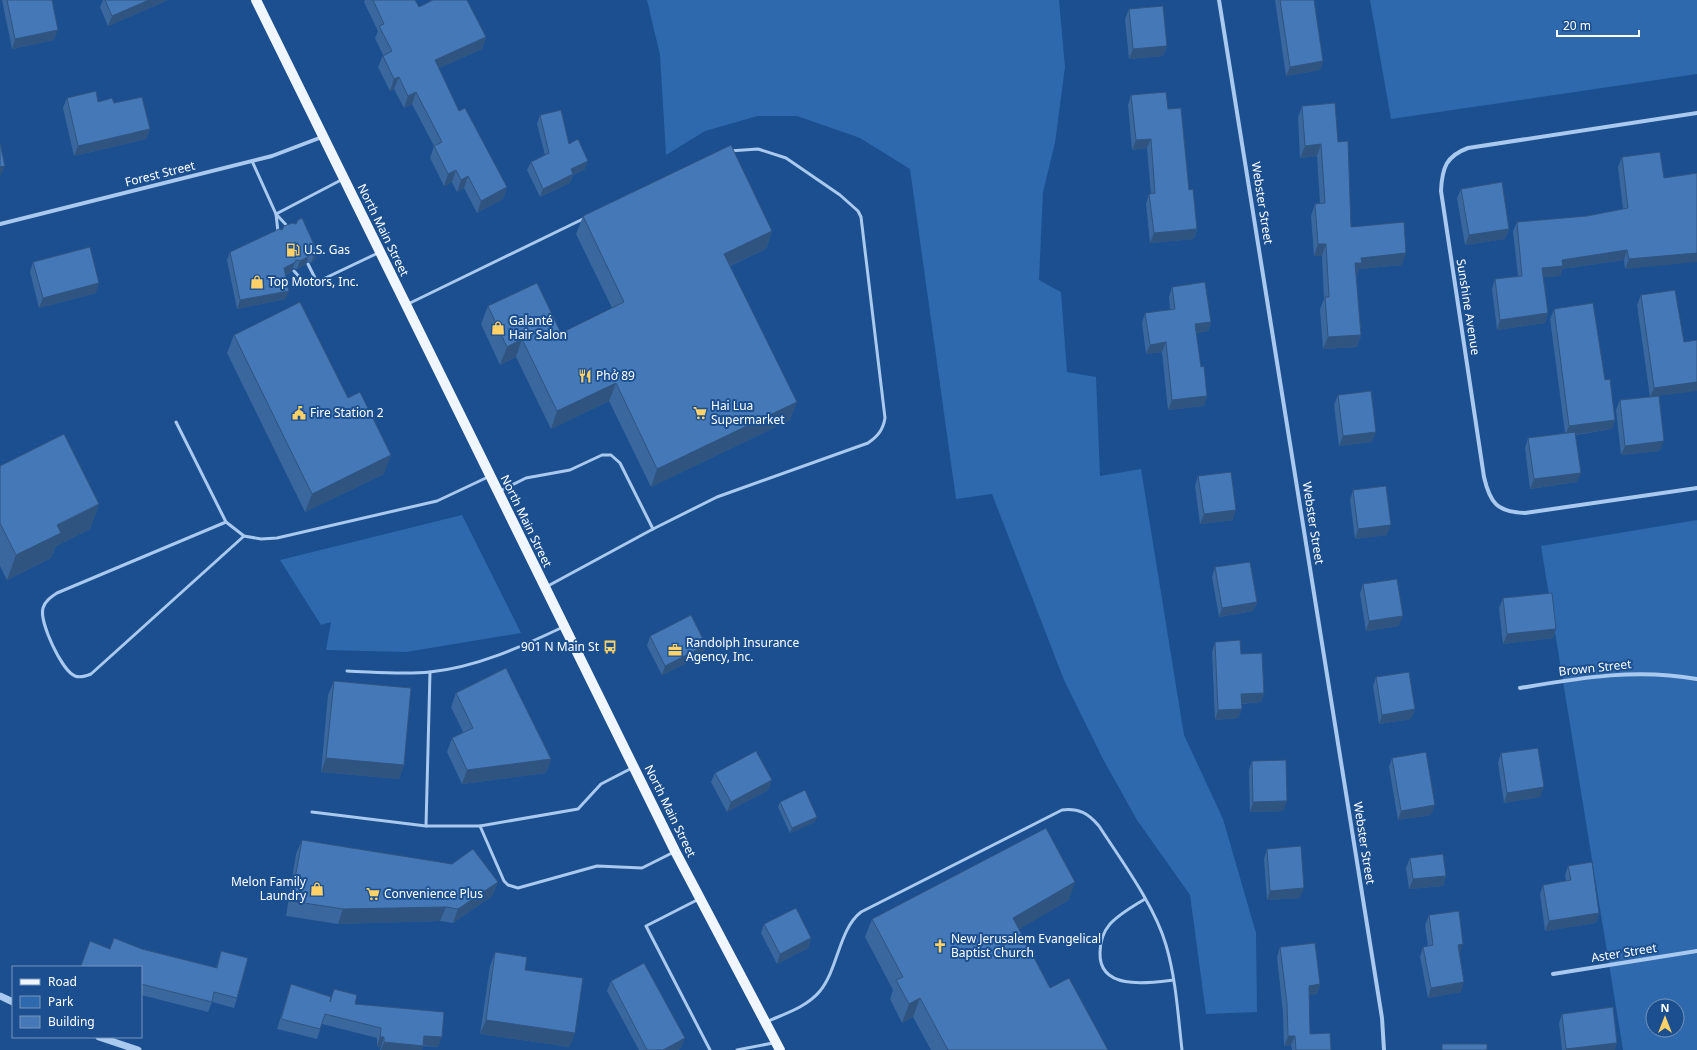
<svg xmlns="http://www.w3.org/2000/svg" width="1697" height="1050" font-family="'Noto Sans',sans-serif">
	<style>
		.green { fill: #2e69ad; fill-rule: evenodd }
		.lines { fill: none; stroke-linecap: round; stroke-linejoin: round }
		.service { stroke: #a9c9ee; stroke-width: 3 }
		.minor { stroke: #a9c9ee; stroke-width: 4 }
		.tertiary { stroke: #a9c9ee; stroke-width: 7 }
		.primary { stroke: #f0f6ff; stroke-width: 10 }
		.wall { fill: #3a679d }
		.shaded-wall { fill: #305480 }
		.building { fill: #4478b7; stroke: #305480 }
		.labels { text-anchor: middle; stroke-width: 4; stroke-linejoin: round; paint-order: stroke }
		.street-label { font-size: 12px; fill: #fff; stroke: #1b4f8f }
		.poi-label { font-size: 12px; fill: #fff; stroke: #1b4f8f; text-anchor: start }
	</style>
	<rect width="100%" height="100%" fill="#1b4f8f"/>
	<!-- green -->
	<g class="green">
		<polygon points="647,0 1059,0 1065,67 1055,143 1043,192 1039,280 1061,292 1067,372 1096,377 1100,476 1141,469 1184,735 1223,819 1256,933 1257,1012 1206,1014 1190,895 1137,820 1104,761 1064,680 992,494 956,499 910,169 860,138 797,116 758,116 705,131 666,155 660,55"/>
		<polygon points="1370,0 1697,0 1697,74 1391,119"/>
		<polygon points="462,515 521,633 406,652 326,650 331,622 321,625 280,560"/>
		<path d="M1697 520V1050H1623L1541 546ZM1653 1006H1677V1030H1653Z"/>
	</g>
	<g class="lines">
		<!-- service -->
		<g class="service">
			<polyline points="252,161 276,214 278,232"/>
			<polyline points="289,228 276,214 343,179"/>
			<polyline points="308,264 317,282"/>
			<polyline points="294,271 303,281 317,282 378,253"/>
			<polyline points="408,304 585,218"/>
			<polyline points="176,422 226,522 244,536 261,539 277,538 437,501 488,477"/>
			<polyline points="500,491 526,478 570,470 602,455 611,455 620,463 653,529"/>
			<path d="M226 522 57 593C51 597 45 601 43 608 39 622 62 671 75 676 80 678 86 676 91 674L244 536"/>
			<path d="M546 587 653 529 717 497 868 443C878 436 883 430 885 418L861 217 858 211 840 195 786 158 758 149 729 151"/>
			<path d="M347 671C375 672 403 675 430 672 477 667 521 647 563 627"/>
			<polyline points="312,812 426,826 480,826 578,809 601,784 632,768"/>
			<polyline points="426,826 430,672"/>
			<polyline points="480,826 504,881 508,885 518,888 597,866 642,868 674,852"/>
			<polyline points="699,899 646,926 710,1050"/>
			<path d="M1145 899C1133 906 1119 914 1110 924 1103 932 1100 943 1100 953 1099 991 1149 983 1173 980"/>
			<path d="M766 1022C784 1014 807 1007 820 991 838 969 839 929 861 912L1062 810C1079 808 1088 813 1099 826 1121 860 1155 906 1166 945 1176 979 1178 1015 1182 1050"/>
			<polyline points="737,1050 773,1043"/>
		</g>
		<!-- minor -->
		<g class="minor">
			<polyline points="1219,0 1382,1018 1384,1050"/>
			<path d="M1697 113 1468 148C1446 156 1442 168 1441 191L1484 477C1490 503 1497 512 1525 513L1697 488"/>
			<polyline points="0,224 272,156 322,137"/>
			<path d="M1520 688C1580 678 1635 668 1697 679"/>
			<polyline points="1553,974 1697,951"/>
		</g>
		<!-- tertiary -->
		<g class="tertiary">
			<polyline points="0,996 13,1002"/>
			<polyline points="99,1037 138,1050"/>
		</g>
		<!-- primary -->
		<polyline class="primary" points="256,0 675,851 780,1050"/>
	</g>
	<!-- wall -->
	<g class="wall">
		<polygon points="2,0 52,0 54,40 12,49"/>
		<polygon points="103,0 168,0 108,26 100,7"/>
		<polygon points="365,0 415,0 419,7 486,37 482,49 439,68 459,111 507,187 503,199 477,213 464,188 457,192 452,182 444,186 430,158 434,146 412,104 404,108 394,89 390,91 378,67 383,55 375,38 378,31 364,2"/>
		<polygon points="1275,0 1314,0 1323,61 1320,70 1286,76"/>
		<polygon points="1129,9 1167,46 1163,56 1129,59 1125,19"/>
		<polygon points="1131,95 1168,109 1189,190 1197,229 1194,239 1150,243 1146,204 1149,194 1151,194 1147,148 1132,150 1128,105"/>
		<polygon points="67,98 114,103 150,129 146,139 74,156 63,108"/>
		<polygon points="1302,106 1338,142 1351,227 1402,265 1359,269 1357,275 1356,275 1361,335 1357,347 1323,349 1320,309 1324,299 1322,256 1314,256 1311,216 1315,204 1320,203 1317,156 1300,158 1298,118"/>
		<polygon points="540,115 569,144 585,169 573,175 570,183 540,197 527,170 531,162 545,155 537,124"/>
		<polygon points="1622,157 1664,178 1625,269 1624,260 1562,269 1560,276 1543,277 1548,313 1545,323 1497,330 1492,289 1495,279 1518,276 1513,231 1517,222 1587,216 1623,209 1618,167"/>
		<polygon points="1461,189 1509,229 1505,239 1465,245 1457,198"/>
		<polygon points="583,216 772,231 766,249 730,266 797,402 790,420 651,487 609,401 551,429 516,357 500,365 481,324 488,306 561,333 612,308 576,234"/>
		<polygon points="230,252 318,253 314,261 311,263 307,261 305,265 297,269 293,268 291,272 286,275 286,299 237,309 227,260"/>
		<polygon points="33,262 96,293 39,308 30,272"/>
		<polygon points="1172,287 1211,322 1208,331 1196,333 1201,367 1207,396 1204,406 1168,410 1162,352 1146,354 1142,323 1145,313 1170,310 1169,297"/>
		<polygon points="1641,295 1684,342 1659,396 1660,451 1621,455 1616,410 1620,400 1650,397 1637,305"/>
		<polygon points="1554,309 1605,380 1615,420 1612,429 1576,435 1577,482 1530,489 1525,448 1528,438 1565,433 1550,319"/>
		<polygon points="234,335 384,474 305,512 227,353"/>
		<polygon points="1338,395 1372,442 1339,446 1334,405"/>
		<polygon points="0,466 99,504 90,529 56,546 51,558 7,580 0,566"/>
		<polygon points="1198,476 1233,520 1200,524 1195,486"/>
		<polygon points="1353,490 1387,535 1355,539 1350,500"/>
		<polygon points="1215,567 1257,602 1253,611 1219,617 1212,577"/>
		<polygon points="1363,584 1399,626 1366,631 1360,594"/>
		<polygon points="1503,598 1556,629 1553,638 1503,644 1499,608"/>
		<polygon points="650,636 703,655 662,675 647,646"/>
		<polygon points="1215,642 1241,654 1264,693 1261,702 1242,704 1242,709 1238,718 1215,720 1212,652"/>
		<polygon points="1376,677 1415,709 1411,719 1379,724 1373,686"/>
		<polygon points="334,681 404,765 399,779 321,772 328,695"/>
		<polygon points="456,693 551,759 546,773 462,784 447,752 452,738 463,732 451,707"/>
		<polygon points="1501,753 1540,797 1504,803 1498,763"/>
		<polygon points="1392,758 1431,815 1398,820 1389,767"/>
		<polygon points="1252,761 1284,811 1250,812 1249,770"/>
		<polygon points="715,773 768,790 727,812 711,782"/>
		<polygon points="780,802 815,822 790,833 778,807"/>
		<polygon points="302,840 498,882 492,896 453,923 440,921 338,924 286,916 296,854"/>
		<polygon points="1267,849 1300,898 1267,900 1264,859"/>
		<polygon points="1410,858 1446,876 1443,886 1409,889 1406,868"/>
		<polygon points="1568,866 1599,913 1596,923 1545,931 1540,894 1543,885 1566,881 1565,875"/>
		<polygon points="1069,900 1019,929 1050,988 1108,1050 931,1050 913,1017 902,1023 890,999 893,990 865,937 872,919"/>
		<polygon points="1429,915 1460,954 1459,954 1461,992 1428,998 1420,957 1423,947 1428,946 1425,925"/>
		<polygon points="764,924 811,938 808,948 777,964 761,933"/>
		<polygon points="90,941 110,949 142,949 216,968 221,951 237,998 234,1008 212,1002 208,1012 141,995 141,967 80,967"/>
		<polygon points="1280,947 1320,984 1317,994 1309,995 1310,1034 1331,1050 1292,1050 1291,1045 1284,1046 1283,1013 1277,957"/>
		<polygon points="495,952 525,970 570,1047 480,1034 490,966"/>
		<polygon points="611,981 685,1038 681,1048 678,1050 639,1050 607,991"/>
		<polygon points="291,984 355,1004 438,1047 423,1046 422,1050 380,1050 381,1047 377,1046 377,1038 322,1024 317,1039 277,1029"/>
		<polygon points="1562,1014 1615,1050 1562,1050 1559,1023"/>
	</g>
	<!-- shaded-wall -->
	<g class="shaded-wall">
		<polygon points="149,0 168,0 108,26 112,16"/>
		<polygon points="58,30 54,40 12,49 15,39"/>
		<polygon points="486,37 482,49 430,72 435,60"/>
		<polygon points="1167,46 1163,56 1129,59 1133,49"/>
		<polygon points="1323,61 1320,70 1286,76 1290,67"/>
		<polygon points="399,77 394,89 390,91 394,79"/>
		<polygon points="416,92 412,104 404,108 408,96"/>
		<polygon points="150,129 146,139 74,156 78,146"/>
		<polygon points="1151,139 1147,148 1132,150 1136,140"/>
		<polygon points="1321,144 1317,156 1300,158 1305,146"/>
		<polygon points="588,161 585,169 573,175 570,183 540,197 543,189 571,169"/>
		<polygon points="5,166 1,175 0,176 0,167"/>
		<polygon points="456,170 452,182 444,186 448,174"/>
		<polygon points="468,176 464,188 457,192 461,180"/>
		<polygon points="507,187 503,199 477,213 481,201"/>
		<polygon points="1197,229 1194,239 1150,243 1154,233"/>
		<polygon points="1509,229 1505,239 1465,245 1469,235"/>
		<polygon points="772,231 766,249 718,271 724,254"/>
		<polygon points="1318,244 1326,244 1322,256 1314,256"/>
		<polygon points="1627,250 1624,260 1562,269 1560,276 1538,278 1542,268 1562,260"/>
		<polygon points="310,253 305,265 297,269 300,261"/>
		<polygon points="318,253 314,261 311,263 314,254"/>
		<polygon points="1406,253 1402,265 1359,269 1357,275 1351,275 1355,263 1361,258"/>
		<polygon points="1697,253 1697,262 1625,269 1629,259"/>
		<polygon points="296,260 291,272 281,277 284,268"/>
		<polygon points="99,283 96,293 39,308 43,298"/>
		<polygon points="289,291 286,299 237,309 240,300"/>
		<polygon points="1548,313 1545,323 1497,330 1500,320"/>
		<polygon points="1211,322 1208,331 1191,334 1195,324"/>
		<polygon points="1361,335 1357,347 1323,349 1328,337"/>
		<polygon points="522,339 516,357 500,365 507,347"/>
		<polygon points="1166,342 1162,352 1146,354 1150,345"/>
		<polygon points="1697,382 1697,391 1650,397 1654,388"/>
		<polygon points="616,383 609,401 551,429 557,411"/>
		<polygon points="1207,396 1204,406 1168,410 1172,400"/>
		<polygon points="797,402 790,420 651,487 657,469"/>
		<polygon points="1615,420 1612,429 1565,436 1569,426"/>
		<polygon points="1376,432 1372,442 1339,446 1343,436"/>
		<polygon points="1664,441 1660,451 1621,455 1625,446"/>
		<polygon points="391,455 384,474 305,512 312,494"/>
		<polygon points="1581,473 1577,482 1530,489 1534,479"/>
		<polygon points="99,504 90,529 56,546 51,558 7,580 16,555 57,525"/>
		<polygon points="1236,510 1233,520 1200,524 1204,514"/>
		<polygon points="1391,525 1387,535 1355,539 1358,529"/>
		<polygon points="1257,602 1253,611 1219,617 1222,608"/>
		<polygon points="1403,616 1399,626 1366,631 1369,621"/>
		<polygon points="1556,629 1553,638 1503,644 1507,634"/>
		<polygon points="706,645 703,655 662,675 665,666"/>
		<polygon points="1264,693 1261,702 1237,704 1241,694"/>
		<polygon points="1242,709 1238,718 1215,720 1218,710"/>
		<polygon points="1415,709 1411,719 1379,724 1382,715"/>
		<polygon points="326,758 404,765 399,779 321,772"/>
		<polygon points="551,759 546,773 462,784 467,770"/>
		<polygon points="772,780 768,790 727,812 731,802"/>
		<polygon points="1544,787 1540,797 1504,803 1507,793"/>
		<polygon points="1287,801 1284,811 1250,812 1253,802"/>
		<polygon points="1435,805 1431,815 1398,820 1401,811"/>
		<polygon points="817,817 815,822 790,833 792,828"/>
		<polygon points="1446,876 1443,886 1409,889 1413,879"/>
		<polygon points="498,882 492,896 453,923 458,909"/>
		<polygon points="1075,882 1069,900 1006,937 1013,918"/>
		<polygon points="1304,888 1300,898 1267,900 1270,891"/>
		<polygon points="446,907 440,921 338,924 343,909"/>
		<polygon points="1599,913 1596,923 1545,931 1549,921"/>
		<polygon points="811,938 808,948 777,964 780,954"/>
		<polygon points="1463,944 1460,954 1454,955 1458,945"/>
		<polygon points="1464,982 1461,992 1428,998 1431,988"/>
		<polygon points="1320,984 1317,994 1306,996 1309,986"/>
		<polygon points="920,998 913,1017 902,1023 909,1004"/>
		<polygon points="486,1020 575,1033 570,1047 480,1034"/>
		<polygon points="424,1036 442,1037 438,1047 421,1045"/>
		<polygon points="1288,1036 1295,1036 1291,1045 1284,1046"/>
		<polygon points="380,1037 384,1037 381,1047 377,1046"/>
		<polygon points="685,1038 681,1048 678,1050 663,1050"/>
		<polygon points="384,1042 423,1046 422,1050 381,1050"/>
		<polygon points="1617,1043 1615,1050 1566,1050 1566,1049"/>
	</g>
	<!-- building -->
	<g class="building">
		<polygon points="7,0 52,0 58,30 15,39"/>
		<polygon points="105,0 149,0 112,16"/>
		<polygon points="373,0 415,0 419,7 433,0 467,0 486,37 435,60 459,111 465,108 507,187 481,201 468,176 461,180 456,170 448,174 434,146 442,142 416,92 408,96 399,77 394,79 383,56 392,51 379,26 384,24"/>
		<polygon points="1280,0 1314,0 1323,61 1290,67"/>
		<polygon points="1163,6 1167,46 1133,49 1129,9"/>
		<polygon points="96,91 98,102 112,98 114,103 142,97 150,129 78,146 67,98"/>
		<polygon points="1166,92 1168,109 1181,108 1189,190 1193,189 1197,229 1154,233 1149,194 1155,193 1151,139 1136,140 1131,95"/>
		<polygon points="1335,103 1338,142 1348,141 1351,227 1404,222 1406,253 1361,258 1362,263 1355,263 1361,335 1328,337 1325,297 1329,297 1326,244 1318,244 1315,204 1325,203 1321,144 1305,146 1302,106"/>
		<polygon points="561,110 569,144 578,139 588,161 571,169 573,174 543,189 531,162 549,153 540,115"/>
		<polygon points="0,143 5,166 0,167"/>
		<polygon points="731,145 772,231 724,254 797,402 657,469 616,383 557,411 522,339 507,347 488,306 537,283 561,333 624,302 583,216"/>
		<polygon points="1660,152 1664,178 1697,173 1697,253 1629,259 1627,250 1562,260 1563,266 1542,268 1548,313 1500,320 1495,279 1522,276 1517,222 1587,216 1628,208 1622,157"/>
		<polygon points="1502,182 1509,229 1469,235 1461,189"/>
		<polygon points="302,218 318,253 314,254 310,253 308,257 300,261 296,260 294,263 284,268 289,291 240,300 230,252 279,229 282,230 284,226 292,223 296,224 298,220"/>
		<polygon points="90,247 99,283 43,298 33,262"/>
		<polygon points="1205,282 1211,322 1195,324 1201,367 1204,366 1207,396 1172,400 1166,342 1150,345 1145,313 1175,309 1172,287"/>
		<polygon points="1675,290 1684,342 1697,340 1697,382 1654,388 1641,295"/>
		<polygon points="300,302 348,398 360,392 391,455 312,494 234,335"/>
		<polygon points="1593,303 1605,380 1610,379 1615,420 1569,426 1554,309"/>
		<polygon points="1371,391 1376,432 1343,436 1338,395"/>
		<polygon points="1659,396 1664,441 1625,446 1620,400"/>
		<polygon points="1575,432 1581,473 1534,479 1528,438"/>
		<polygon points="64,434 99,504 57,525 61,533 16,555 0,523 0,466"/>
		<polygon points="1231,472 1236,510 1204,514 1198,476"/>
		<polygon points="1386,486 1391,525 1358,529 1353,490"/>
		<polygon points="1250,562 1257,602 1222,608 1215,567"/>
		<polygon points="1397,579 1403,616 1369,621 1363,584"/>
		<polygon points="1552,593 1556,629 1507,634 1503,598"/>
		<polygon points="691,615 706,645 665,666 650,636"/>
		<polygon points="1240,640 1241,654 1262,653 1264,693 1241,694 1242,709 1218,710 1215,642"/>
		<polygon points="506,668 551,759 467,770 452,738 473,728 456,693"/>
		<polygon points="1409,672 1415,709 1382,715 1376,677"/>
		<polygon points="334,681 411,688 404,765 326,758"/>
		<polygon points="1538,748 1544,787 1507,793 1501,753"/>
		<polygon points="756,751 772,780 731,802 715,773"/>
		<polygon points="1426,752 1435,805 1401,811 1392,758"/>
		<polygon points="1286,760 1287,801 1253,802 1252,761"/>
		<polygon points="805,790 817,817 792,828 780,802"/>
		<polygon points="1046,828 1075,882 1013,918 1050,988 1069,978 1108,1050 948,1050 920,998 909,1004 896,980 903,977 872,919"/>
		<polygon points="302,840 452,864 473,849 498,882 458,909 446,907 343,909 291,901"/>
		<polygon points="1301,846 1304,888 1270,891 1267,849"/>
		<polygon points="1443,854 1446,876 1413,879 1410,858"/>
		<polygon points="1592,862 1599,913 1549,921 1543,885 1571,880 1568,866"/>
		<polygon points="796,908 811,938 780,954 764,924"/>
		<polygon points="1459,911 1463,944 1458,945 1464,982 1431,988 1423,947 1433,945 1429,915"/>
		<polygon points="114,938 142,949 217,968 221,951 248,958 237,998 214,992 212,1002 141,984 141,967 83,967 81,966 90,941 110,949"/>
		<polygon points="1315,943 1320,984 1309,986 1310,1034 1330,1033 1331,1050 1296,1050 1295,1036 1288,1036 1287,1003 1280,947"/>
		<polygon points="495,952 527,957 525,970 583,978 575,1033 486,1020"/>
		<polygon points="644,963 685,1038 663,1050 647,1050 611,981"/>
		<polygon points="291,984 331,997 330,1002 334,989 357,995 355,1004 444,1012 442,1037 424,1036 423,1046 384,1042 384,1037 380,1037 381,1028 325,1014 320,1029 281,1019"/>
		<polygon points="1613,1007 1617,1043 1566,1049 1562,1014"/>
		<rect x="1442" y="1044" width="45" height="6"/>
	</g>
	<!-- icons -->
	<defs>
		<g id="fuel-bare" transform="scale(1.08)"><path d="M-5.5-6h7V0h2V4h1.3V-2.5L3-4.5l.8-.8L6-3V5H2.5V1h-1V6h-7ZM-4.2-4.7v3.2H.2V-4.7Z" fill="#ffd166" stroke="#1b4f8f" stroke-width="2.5" paint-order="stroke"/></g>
		<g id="shop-bare" transform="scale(1.08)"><path d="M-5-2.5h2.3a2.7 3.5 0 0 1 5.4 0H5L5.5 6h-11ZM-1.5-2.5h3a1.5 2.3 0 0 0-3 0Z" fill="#ffd166" stroke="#1b4f8f" stroke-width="2.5" paint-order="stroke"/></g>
		<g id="restaurant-bare" transform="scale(1.08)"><path d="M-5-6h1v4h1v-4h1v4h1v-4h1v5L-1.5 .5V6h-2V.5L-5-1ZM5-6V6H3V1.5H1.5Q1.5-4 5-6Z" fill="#ffd166" stroke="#1b4f8f" stroke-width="2.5" paint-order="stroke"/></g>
		<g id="civic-bare" transform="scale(1.08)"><path d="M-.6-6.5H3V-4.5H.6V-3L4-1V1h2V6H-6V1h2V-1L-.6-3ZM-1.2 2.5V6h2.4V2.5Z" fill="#ffd166" stroke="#1b4f8f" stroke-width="2.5" paint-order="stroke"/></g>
		<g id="supermarket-bare" transform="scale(1.08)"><path d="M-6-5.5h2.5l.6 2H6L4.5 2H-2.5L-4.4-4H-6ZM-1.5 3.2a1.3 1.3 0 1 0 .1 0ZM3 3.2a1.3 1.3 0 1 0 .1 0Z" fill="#ffd166" stroke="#1b4f8f" stroke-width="2.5" paint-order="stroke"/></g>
		<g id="bus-bare" transform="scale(1.08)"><path d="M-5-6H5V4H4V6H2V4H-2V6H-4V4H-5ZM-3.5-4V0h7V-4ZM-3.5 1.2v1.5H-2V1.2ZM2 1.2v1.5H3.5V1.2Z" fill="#ffd166" stroke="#1b4f8f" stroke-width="2.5" paint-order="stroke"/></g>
		<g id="office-bare" transform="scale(1.08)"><path d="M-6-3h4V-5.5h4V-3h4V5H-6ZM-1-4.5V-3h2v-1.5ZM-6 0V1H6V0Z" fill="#ffd166" stroke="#1b4f8f" stroke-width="2.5" paint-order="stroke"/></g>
		<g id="church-bare" transform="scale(1.08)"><path d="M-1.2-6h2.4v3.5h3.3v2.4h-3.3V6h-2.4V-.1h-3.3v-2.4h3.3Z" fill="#ffd166" stroke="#1b4f8f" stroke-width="2.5" paint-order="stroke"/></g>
	</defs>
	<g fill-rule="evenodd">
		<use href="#fuel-bare" x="293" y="250"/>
		<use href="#shop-bare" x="257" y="282"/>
		<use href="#shop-bare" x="498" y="328"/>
		<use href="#restaurant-bare" x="585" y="376"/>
		<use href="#civic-bare" x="299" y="413"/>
		<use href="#supermarket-bare" x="700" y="413"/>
		<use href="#bus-bare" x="610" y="647"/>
		<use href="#office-bare" x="675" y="650"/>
		<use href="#shop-bare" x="317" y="889"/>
		<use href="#supermarket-bare" x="373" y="894"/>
		<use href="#church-bare" x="940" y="946"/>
	</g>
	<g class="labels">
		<!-- street labels -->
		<g class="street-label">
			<text transform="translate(160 174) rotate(-14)" y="4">Forest Street</text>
			<text transform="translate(1262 203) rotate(81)" y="4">Webster Street</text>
			<text transform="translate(383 230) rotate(64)" y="4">North Main Street</text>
			<text transform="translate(1468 307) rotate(81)" y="4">Sunshine Avenue</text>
			<text transform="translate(526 521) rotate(64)" y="4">North Main Street</text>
			<text transform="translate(1313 523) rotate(81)" y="4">Webster Street</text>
			<text transform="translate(1595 668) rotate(-6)" y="4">Brown Street</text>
			<text transform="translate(670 811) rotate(64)" y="4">North Main Street</text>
			<text transform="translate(1364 843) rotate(81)" y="4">Webster Street</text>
			<text transform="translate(1624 953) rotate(-9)" y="4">Aster Street</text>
		</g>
		<!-- poi labels -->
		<g class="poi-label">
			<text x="304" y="254">U.S. Gas</text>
			<text x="268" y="286">Top Motors, Inc.</text>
			<text x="509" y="325">Galanté<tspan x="509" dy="14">Hair Salon</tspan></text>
			<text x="596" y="380">Phở 89</text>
			<text x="711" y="410">Hai Lua<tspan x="711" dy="14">Supermarket</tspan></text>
			<text x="310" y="417">Fire Station 2</text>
			<text x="686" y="647">Randolph Insurance<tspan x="686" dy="14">Agency, Inc.</tspan></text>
			<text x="599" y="651" text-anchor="end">901 N Main St</text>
			<text x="306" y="886" text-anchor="end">Melon Family<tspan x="306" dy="14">Laundry</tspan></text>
			<text x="384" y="898">Convenience Plus</text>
			<text x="951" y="943">New Jerusalem Evangelical<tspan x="951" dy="14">Baptist Church</tspan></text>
		</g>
	</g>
	<!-- legend -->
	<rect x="12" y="966" width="130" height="72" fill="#1b4f8f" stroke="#7695bc"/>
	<rect x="20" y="979" width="20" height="6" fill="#f0f6ff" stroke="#7695bc"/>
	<text x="48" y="986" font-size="12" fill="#ffffff">Road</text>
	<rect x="20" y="996" width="20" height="12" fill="#2e69ad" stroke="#7695bc"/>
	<text x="48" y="1006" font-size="12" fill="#ffffff">Park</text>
	<rect x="20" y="1016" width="20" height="12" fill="#4478b7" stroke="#7695bc"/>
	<text x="48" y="1026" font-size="12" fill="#ffffff">Building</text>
	<!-- north arrow -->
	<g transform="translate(1665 1018)"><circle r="19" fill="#1b4f8f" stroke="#7695bc"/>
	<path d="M0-3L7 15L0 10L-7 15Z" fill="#ffd166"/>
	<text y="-6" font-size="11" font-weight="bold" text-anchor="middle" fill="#ffffff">N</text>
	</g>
	<!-- scale -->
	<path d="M1557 30v6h82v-6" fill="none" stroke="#ffffff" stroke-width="2"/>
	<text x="1563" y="30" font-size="12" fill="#ffffff" stroke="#1b4f8f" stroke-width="3" paint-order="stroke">20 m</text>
</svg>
